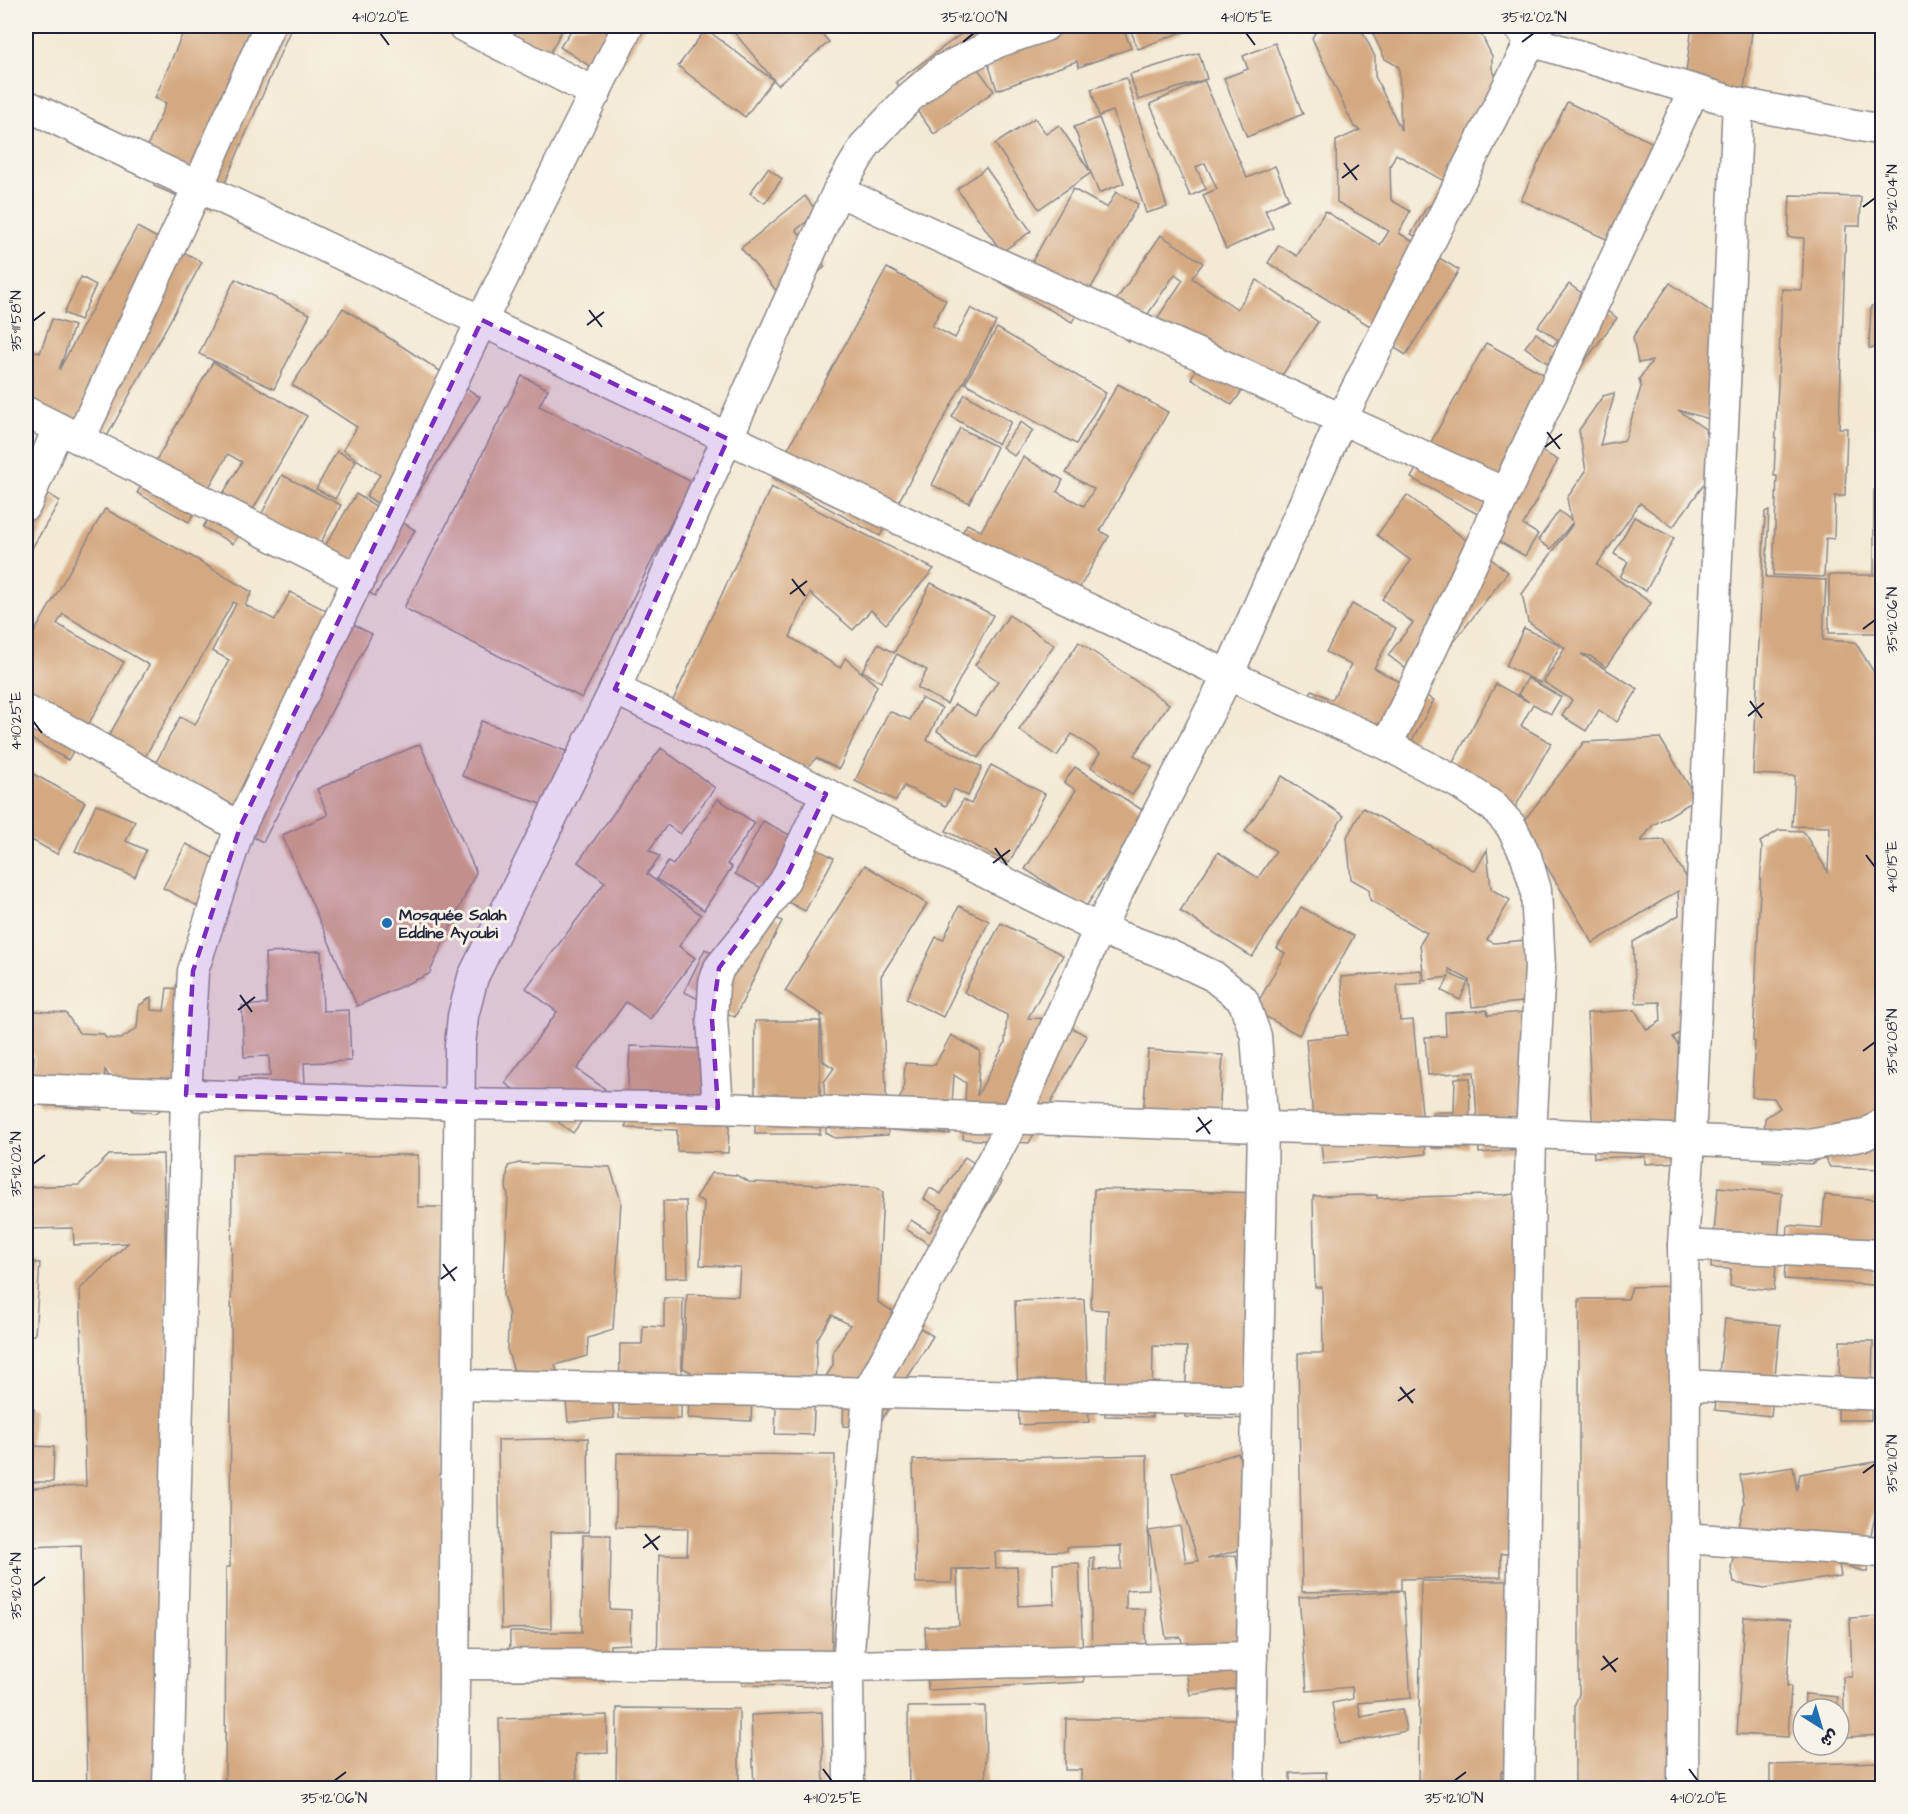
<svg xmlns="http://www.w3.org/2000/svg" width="1908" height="1814" font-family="'Architects Daughter','Playpen Sans Arabic',sans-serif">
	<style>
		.building { fill: #d4a880 }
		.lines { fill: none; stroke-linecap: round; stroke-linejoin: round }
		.minor-casing { stroke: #8a8688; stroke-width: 33 }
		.minor { stroke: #fff; stroke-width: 30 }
		.marked { fill: #7b2cbf; fill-opacity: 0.2; stroke: #7b2cbf; stroke-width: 4.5; stroke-dasharray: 12 8; stroke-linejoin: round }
		.ticks { fill: none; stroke: #22223b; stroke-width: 2 }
		.poi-dot { fill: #1f6fb2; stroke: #f7f3e8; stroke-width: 2 }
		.labels { text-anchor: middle; stroke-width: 6; stroke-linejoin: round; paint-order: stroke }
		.poi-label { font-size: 16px; font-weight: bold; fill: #22223b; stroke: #f7f3e8; text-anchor: start }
		.neatline { fill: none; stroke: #22223b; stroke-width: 2 }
		.ticks-label { font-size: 15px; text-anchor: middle; fill: #22223b }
	</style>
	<rect width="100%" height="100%" fill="#f7f3e8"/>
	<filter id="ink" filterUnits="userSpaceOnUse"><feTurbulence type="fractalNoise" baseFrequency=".0167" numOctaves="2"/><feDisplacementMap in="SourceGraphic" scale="12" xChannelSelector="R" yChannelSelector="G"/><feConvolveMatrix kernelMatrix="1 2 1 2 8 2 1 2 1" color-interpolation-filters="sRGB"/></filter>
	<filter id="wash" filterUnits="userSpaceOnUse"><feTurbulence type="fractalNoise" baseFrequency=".008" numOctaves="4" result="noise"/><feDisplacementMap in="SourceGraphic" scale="24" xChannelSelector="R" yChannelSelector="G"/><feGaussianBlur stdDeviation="1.35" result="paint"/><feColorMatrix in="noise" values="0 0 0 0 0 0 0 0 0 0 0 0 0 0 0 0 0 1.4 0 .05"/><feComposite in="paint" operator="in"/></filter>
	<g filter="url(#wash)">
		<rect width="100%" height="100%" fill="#f3e9d4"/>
		<g id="blocks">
			<!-- building -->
			<g class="building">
				<polygon points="186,26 292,26 213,211 154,186 157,179 137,171 166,103 155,98"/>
				<polygon points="516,26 564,26 542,69 504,50"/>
				<polygon points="574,26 646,26 611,80 560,47"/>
				<polygon points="729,26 815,26 829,42 778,85"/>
				<polygon points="972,26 999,26 990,32 976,66 994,91 934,134 896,82"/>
				<polygon points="1030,26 1122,26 1131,48 1079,67 1077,61 997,90 987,60"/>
				<polygon points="1129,26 1197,26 1138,49"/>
				<polygon points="1319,26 1360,26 1375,57 1375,76 1401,130 1399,67 1385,59 1369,26 1477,26 1492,56 1492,69 1499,82 1434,248 1411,234 1426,208 1432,204 1446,182 1396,154 1390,166 1391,200 1410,211 1399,233 1459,270 1406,355 1380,339 1383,334 1268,263 1279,245 1297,256 1325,211 1380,245 1389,231 1337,202 1336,141 1360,130 1354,127 1312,38"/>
				<polygon points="1692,26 1753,26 1742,103 1683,95"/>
				<polygon points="706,29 773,80 745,117 678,66"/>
				<polygon points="1275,43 1303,114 1247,137 1224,78 1248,69 1243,56"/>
				<polygon points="1199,53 1207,79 1138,100 1130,74"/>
				<polygon points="1126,78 1167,207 1146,213 1113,111 1099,116 1091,89"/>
				<polygon points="1204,80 1247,178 1275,166 1289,199 1265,210 1273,228 1226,249 1203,195 1217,189 1205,163 1196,167 1206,189 1190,196 1150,104"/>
				<polygon points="1567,102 1660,146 1615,243 1521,200"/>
				<polygon points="1035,118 1046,134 1059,125 1091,173 1074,127 1099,118 1124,183 1099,193 1091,173 1039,209 995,144"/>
				<polygon points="768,168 782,179 765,203 750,193"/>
				<polygon points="986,168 1031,231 1002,252 957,189"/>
				<polygon points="1073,189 1107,208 1116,192 1138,204 1072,322 1000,282 1013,258 1029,267"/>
				<polygon points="1790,195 1861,197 1860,226 1846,226 1839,428 1847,428 1845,496 1835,496 1834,539 1826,538 1824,577 1773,575 1777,476 1774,476 1782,289 1802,290 1804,238 1788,237"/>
				<polygon points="805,196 818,213 796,230 825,267 784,300 741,248"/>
				<polygon points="137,227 202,262 100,449 26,409 26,348 40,353 52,319 74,326 59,370"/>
				<polygon points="1161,235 1203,263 1192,278 1237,309 1257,280 1318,322 1266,399 1246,385 1232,405 1191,378 1196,370 1146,335 1183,280 1175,274 1129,342 1101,322"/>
				<polygon points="887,268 946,300 932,326 955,338 971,308 996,322 880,536 772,478"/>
				<polygon points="81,277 96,285 80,320 64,313"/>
				<polygon points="235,279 310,314 274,389 199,354"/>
				<polygon points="1670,283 1714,314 1720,422 1678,410 1705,429 1713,472 1673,527 1640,503 1597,565 1651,603 1606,667 1590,656 1581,654 1638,689 1617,722 1599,710 1586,731 1562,716 1572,700 1544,682 1565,648 1528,622 1522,594 1572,525 1572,523 1551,549 1538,540 1559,511 1571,520 1567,498 1586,471 1579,430 1603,396 1614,393 1614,396 1600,445 1625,440 1641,387 1639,379 1652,361 1638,363 1633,337"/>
				<polygon points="1569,284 1617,318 1571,380 1525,347 1536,333 1553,346 1558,340 1538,326"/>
				<polygon points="1871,306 1882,306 1882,348 1869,348"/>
				<polygon points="343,308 480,397 401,519 366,496 380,475 343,450 357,427 292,385"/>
				<polygon points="997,328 1106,393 1076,444 965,383"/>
				<polygon points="1486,343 1551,378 1517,438 1558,460 1523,525 1538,534 1525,556 1491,537 1498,525 1411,478"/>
				<polygon points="213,362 307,416 233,544 203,527 242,462 228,454 189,522 137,493"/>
				<polygon points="522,376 548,389 539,406 692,482 582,698 404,608"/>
				<polygon points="1118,384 1168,412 1100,531 1109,536 1067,610 954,547 967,524 981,531 1023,457 1063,480 1057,492 1084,506 1094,489 1066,473"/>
				<polygon points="965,394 1011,422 998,444 952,417"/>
				<polygon points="1021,422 1033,431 1014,456 1002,447"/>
				<polygon points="960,428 997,447 969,503 932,485"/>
				<polygon points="337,451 356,461 335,499 316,489"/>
				<polygon points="282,475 341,505 308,566 250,536"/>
				<polygon points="26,480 60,501 26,558"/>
				<polygon points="771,487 934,569 886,624 871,610 853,630 810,593 790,637 840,668 845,658 877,686 839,769 816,758 802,774 671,705"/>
				<polygon points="1874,490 1882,490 1882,633 1829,633 1829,575 1874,575"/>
				<polygon points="356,494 415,530 375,596 316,561"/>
				<polygon points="1407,495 1508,572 1423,682 1388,655 1413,623 1382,599 1411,561 1377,535"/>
				<polygon points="105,509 200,561 200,562 252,592 245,605 275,620 290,592 372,634 263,842 145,783 180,717 195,725 229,660 212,651 236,604 233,602 134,776 98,755 149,665 63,614 57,624 124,662 68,760 26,736 26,647"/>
				<polygon points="1769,510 1766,577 1826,580 1823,640 1855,642 1875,674 1876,639 1882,639 1882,1169 1830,1167 1824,1156 1811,1164 1763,1161 1765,1118 1780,1108 1774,1098 1752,1097 1755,1042 1753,1041 1762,847 1760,842 1779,830 1803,831 1828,872 1830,827 1792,826 1795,776 1753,774 1765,512"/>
				<polygon points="1634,517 1674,538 1646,591 1620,577 1628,562 1614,554"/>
				<polygon points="931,583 993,615 947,704 917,688 927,670 897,654 881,682 862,671 878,644 894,653"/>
				<polygon points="1352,604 1396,628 1374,668 1434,700 1398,766 1297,716 1312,690 1332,700 1351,665 1326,652"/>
				<polygon points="1009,615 1054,645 978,758 937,731 955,704 975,716 998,681 975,665"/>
				<polygon points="1524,628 1560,645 1541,683 1506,666"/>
				<polygon points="1079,642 1169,704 1134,755 1152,767 1132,795 1091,767 1100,753 1072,734 1057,756 1019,730"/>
				<polygon points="1528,678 1561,697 1551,714 1533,704 1521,726 1551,743 1507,822 1440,786 1496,684 1529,702 1518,694"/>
				<polygon points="921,698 942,708 927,740 982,767 968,796 954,789 946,806 904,786 896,801 855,781 889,711 910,720"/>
				<polygon points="481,721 566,751 547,806 462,776"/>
				<polygon points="1660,738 1697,799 1653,825 1641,841 1664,840 1696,893 1702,1020 1673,1037 1682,1051 1682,1162 1645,1164 1645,1156 1594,1158 1587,1013 1635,1010 1647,1030 1661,1021 1660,1002 1636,1003 1633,942 1679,915 1678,891 1593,943 1541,857 1513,835 1584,742"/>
				<polygon points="420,744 476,872 429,974 357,1006 282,835 328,815 317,789"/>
				<polygon points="661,748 715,788 680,834 667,825 649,850 660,857 647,874 701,915 679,946 695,958 650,1019 626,1002 577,1069 605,1089 573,1133 505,1083 557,1012 526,988 605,882 578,862"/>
				<polygon points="991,765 1045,794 1009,863 946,831 963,800 971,804"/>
				<polygon points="1075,767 1147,813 1085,908 1025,869 1076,790 1064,782"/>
				<polygon points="26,770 85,802 57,854 26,837"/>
				<polygon points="1282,776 1344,816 1252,957 1180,911 1218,852 1258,878 1276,851 1245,831"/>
				<polygon points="718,799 755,823 727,864 732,867 704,910 656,879 668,862 673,865"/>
				<polygon points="96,804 135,821 126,841 146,850 135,877 75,851"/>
				<polygon points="1363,808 1475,871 1487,850 1491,889 1510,900 1487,940 1494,943 1537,939 1543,1000 1472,1007 1469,980 1449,969 1450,974 1468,982 1460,1000 1442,991 1449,977 1424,980 1420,944 1427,933 1370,900 1369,889 1351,879 1347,837"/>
				<polygon points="763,821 834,858 805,911 735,874"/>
				<polygon points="186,844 235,869 213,914 163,888"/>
				<polygon points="865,865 927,904 881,976 888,1135 835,1138 826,1133 824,1082 834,1068 823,1061 821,1015 823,1015 785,991"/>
				<polygon points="959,906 989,921 943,1017 906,999 936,937 943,940"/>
				<polygon points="1301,907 1354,936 1299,1035 1254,1010 1285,953 1277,948"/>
				<polygon points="761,910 782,921 735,1017 684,992 705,949 735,964"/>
				<polygon points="1001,923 1063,955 1028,1018 1056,1019 1087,1036 1029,1143 963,1139 966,1083 954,1075 950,1134 892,1130 893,1110 903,1092 905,1063 935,1065 951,1035 980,1051 977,1096 1005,1043 1007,1015 964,992"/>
				<polygon points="321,951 323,1011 349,1010 351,1061 304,1063 306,1108 240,1110 239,1077 270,1076 269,1056 244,1057 242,1006 267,1004 265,953"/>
				<polygon points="1421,970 1422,983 1397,985 1400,1021 1413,1020 1426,1154 1323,1164 1319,1118 1313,1119 1306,1039 1347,1035 1341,977"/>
				<polygon points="167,988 185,989 177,1097 156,1113 133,1111 105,1070 102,1110 40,1105 32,1093 34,1057 26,1045 26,1017 34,1011 66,1013 79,1033 103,1034 106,1038 121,1039 137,1028 139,1006 151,997 151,1010 164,1011"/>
				<polygon points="1487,1010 1488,1015 1526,1012 1535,1149 1479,1153 1474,1072 1428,1075 1425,1037 1446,1036 1445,1013"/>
				<rect x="755" y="1021" width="65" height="113"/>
				<polygon points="630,1046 703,1049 731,1084 728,1153 677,1151 677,1130 626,1128"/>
				<polygon points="1148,1050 1223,1055 1218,1133 1142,1128"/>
				<polygon points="1455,1078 1470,1078 1469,1148 1432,1148 1433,1112 1454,1112"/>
				<polygon points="163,1154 180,1788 87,1788 81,1545 29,1547 27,1589 26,1589 26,1408 34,1409 32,1446 54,1447 53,1482 32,1482 31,1488 86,1486 80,1289 128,1243 74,1245 73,1228 26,1229 26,1187 79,1185 109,1155"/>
				<polygon points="232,1154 418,1155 418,1207 444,1207 442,1788 225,1788 226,1567 230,1567"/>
				<polygon points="965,1157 1002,1182 953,1260 906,1229 911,1220 930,1232 943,1210 924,1199 930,1188 941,1194"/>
				<polygon points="519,1163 610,1167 621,1201 613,1330 588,1338 587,1356 555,1365 561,1384 519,1387 507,1349 509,1315 503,1295 508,1195 506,1188 508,1166"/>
				<polygon points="711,1173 736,1175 749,1182 876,1187 883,1192 878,1302 933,1336 877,1428 843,1426 844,1395 823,1381 833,1365 833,1352 850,1325 832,1315 817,1339 813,1435 775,1434 776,1409 752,1395 751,1421 688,1418 691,1372 683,1368 687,1294 738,1296 740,1267 700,1265 704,1202 696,1198"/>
				<polygon points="1718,1187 1782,1193 1774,1290 1730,1286 1731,1269 1711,1268"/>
				<polygon points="1094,1189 1263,1193 1257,1419 1185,1417 1187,1347 1153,1346 1152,1417 1105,1416 1108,1310 1091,1309"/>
				<polygon points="1526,1194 1527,1553 1501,1554 1501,1577 1401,1579 1401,1590 1302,1592 1298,1353 1323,1353 1322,1287 1315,1287 1313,1196 1377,1195 1377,1198"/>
				<polygon points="1825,1195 1880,1200 1873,1285 1784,1279 1788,1225 1822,1228"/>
				<polygon points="663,1201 686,1201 688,1277 665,1278"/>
				<polygon points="26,1262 40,1263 35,1335 26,1335"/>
				<polygon points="1682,1286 1683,1788 1575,1788 1575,1705 1579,1694 1579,1299 1628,1299 1632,1287"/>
				<polygon points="664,1298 683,1298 681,1419 619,1418 620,1344 642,1344 643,1326 664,1327"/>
				<polygon points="1084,1299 1089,1422 1019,1425 1015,1301"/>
				<polygon points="1725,1319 1780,1325 1771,1416 1715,1410"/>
				<polygon points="1840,1341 1873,1341 1871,1420 1838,1420"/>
				<polygon points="611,1387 614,1418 568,1422 565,1390"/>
				<polygon points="588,1438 589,1532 550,1532 551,1628 501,1629 498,1440"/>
				<polygon points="617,1453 835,1455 831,1687 742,1685 742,1673 657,1672 659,1555 687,1555 688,1528 616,1527"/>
				<polygon points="1238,1453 1264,1543 1207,1559 1236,1555 1253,1686 1190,1695 1181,1637 1166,1638 1149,1531 1180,1526 1186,1563 1198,1561 1172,1473"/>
				<polygon points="1147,1455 1149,1589 1126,1590 1126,1609 1145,1609 1146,1662 1092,1662 1090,1558 1094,1558 1094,1570 1121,1569 1121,1546 1067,1547 1067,1551 995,1552 996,1568 1017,1567 1019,1606 1054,1604 1053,1564 1079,1563 1084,1682 928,1690 925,1627 959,1626 957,1570 990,1568 952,1569 952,1583 916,1583 913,1460"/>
				<polygon points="1882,1461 1882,1513 1876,1512 1870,1539 1875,1545 1867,1572 1839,1564 1841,1576 1765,1588 1734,1583 1731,1568 1744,1503 1740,1475 1793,1467 1797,1491 1800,1474"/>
				<polygon points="583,1535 611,1535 610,1609 631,1610 630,1644 610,1645 609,1681 509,1680 510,1632 582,1632"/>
				<polygon points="1421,1581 1520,1581 1518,1771 1501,1771 1501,1788 1418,1788"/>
				<polygon points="1403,1591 1411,1698 1358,1703 1361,1717 1402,1709 1406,1731 1339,1744 1332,1703 1353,1699 1352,1687 1307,1691 1299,1597"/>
				<polygon points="1882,1616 1882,1735 1845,1737 1843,1677 1852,1677 1850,1618"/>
				<polygon points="1744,1617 1791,1620 1787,1686 1791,1686 1788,1737 1737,1734"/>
				<polygon points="1805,1694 1838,1697 1837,1709 1804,1709"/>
				<polygon points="985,1706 986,1788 909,1788 908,1707"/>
				<polygon points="617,1708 739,1709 739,1788 616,1788"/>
				<polygon points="822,1712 824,1788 754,1788 751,1715"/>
				<polygon points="607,1715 608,1753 576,1754 577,1788 501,1788 499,1719"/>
				<polygon points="1066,1719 1245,1719 1244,1788 1081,1788 1081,1770 1065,1770"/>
				<polygon points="1882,1762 1882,1788 1770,1788 1770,1765"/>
				<polygon points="1326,1772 1327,1788 1290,1788 1290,1773"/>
			</g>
		</g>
	</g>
	<g filter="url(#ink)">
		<use href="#blocks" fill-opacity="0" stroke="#8a8688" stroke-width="1.5"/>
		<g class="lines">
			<!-- minor casing -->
			<g class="minor-casing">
				<g id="minor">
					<polyline points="463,26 596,93"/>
					<polyline points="1518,26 1530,41 1738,103 1882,130"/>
					<polyline points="26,105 1228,675 1387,745 1460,784 1494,807 1511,826 1526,856 1536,890 1540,968 1531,1133 1519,1788"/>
					<polyline points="838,191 1505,493"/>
					<polyline points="26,412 360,580"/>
					<polyline points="80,439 198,187 269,26"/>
					<polyline points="26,505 58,428"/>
					<polyline points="615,689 1099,929 1169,955 1213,976 1243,1000 1256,1036 1263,1127 1249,1788"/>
					<polyline points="26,711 62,727 240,827"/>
					<polyline points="1387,745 1694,90"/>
					<polyline points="26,1089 460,1104 718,1108 1263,1127 1531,1133 1809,1145 1865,1135 1882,1124"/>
					<polyline points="718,1108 712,1019 714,983 719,968 753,926 785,880 826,794"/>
					<polyline points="1683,1245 1882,1255"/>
					<polyline points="458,1385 1257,1400"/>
					<polyline points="1685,1385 1882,1395"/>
					<polyline points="1684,1538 1882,1552"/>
					<polyline points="454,1664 848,1666 1252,1657"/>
					<polyline points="168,1788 186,1095 193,971 240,827 482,320 628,26"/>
					<polyline points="453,1788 460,1046 463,1016 473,977 615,689 838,191 866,144 909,98 942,70 998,42 1045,26"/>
					<polyline points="849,1788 848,1666 868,1392 1015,1118 1099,929 1228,675 1342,418 1538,26"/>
					<polyline points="1683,1788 1685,1385 1683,1245 1690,1141 1738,103"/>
				</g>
			</g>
			<!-- minor -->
			<use href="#minor" class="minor"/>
		</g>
	</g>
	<!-- marked area -->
	<path class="marked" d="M482 320 728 439 615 689 826 794 785 880 719 968 712 1019 718 1108 186 1095 193 971 240 827Z"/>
	<!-- ticks -->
	<path class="ticks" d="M380 33 389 45M1246 33 1255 45M963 42 974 33M1522 42 1534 33M1344 163 1357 180M1342 178 1359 165M1863 207 1875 198M589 310 602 327M33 321 45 312M587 325 604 312M1547 432 1560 449M1545 447 1562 434M792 579 805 596M790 594 807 581M1863 629 1875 620M1750 701 1762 718M1748 716 1764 703M33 721 42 733M995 848 1007 865M1866 855 1875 867M993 863 1010 850M240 995 252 1012M238 1010 255 997M1863 1051 1875 1042M1198 1117 1210 1134M1196 1132 1212 1120M33 1164 45 1155M443 1264 455 1281M441 1279 457 1267M1400 1387 1413 1403M1398 1401 1415 1389M1863 1473 1875 1464M645 1534 658 1550M643 1548 660 1536M33 1586 45 1577M1603 1656 1616 1672M1601 1670 1618 1658M823 1769 832 1781M1689 1769 1698 1781M334 1781 346 1772M1454 1781 1466 1772"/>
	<!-- markers -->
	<circle class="poi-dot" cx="387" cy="923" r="6"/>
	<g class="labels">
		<!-- poi labels -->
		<g class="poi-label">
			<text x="399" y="920">Mosquée Salah<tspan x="399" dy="18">Eddine Ayoubi</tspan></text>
		</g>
	</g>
	<!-- margin -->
	<rect width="1908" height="1814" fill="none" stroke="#f7f3e8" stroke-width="66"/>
	<!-- north arrow -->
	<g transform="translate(1821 1727) rotate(143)"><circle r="28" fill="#f7f3e8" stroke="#a29fa3" stroke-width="1.5"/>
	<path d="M0-4.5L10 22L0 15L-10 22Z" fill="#1f6fb2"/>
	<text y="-9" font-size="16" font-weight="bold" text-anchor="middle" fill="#22223b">ش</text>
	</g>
	<rect x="33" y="33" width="1842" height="1748" class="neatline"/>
	<g class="ticks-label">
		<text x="380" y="22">4°10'20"E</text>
		<text x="974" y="22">35°12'00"N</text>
		<text x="1246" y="22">4°10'15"E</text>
		<text x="1534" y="22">35°12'02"N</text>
		<text transform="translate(1892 198) rotate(-90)" y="5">35°12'04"N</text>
		<text transform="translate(16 321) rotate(-90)" y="5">35°11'58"N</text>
		<text transform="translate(1892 620) rotate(-90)" y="5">35°12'06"N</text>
		<text transform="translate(16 721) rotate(-90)" y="5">4°10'25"E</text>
		<text transform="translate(1892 867) rotate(-90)" y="5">4°10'15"E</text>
		<text transform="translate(1892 1042) rotate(-90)" y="5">35°12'08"N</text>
		<text transform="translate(16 1164) rotate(-90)" y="5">35°12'02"N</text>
		<text transform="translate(1892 1464) rotate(-90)" y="5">35°12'10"N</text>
		<text transform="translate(16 1586) rotate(-90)" y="5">35°12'04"N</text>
		<text x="334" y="1803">35°12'06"N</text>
		<text x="832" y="1803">4°10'25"E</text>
		<text x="1454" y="1803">35°12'10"N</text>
		<text x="1698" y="1803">4°10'20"E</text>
	</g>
</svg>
